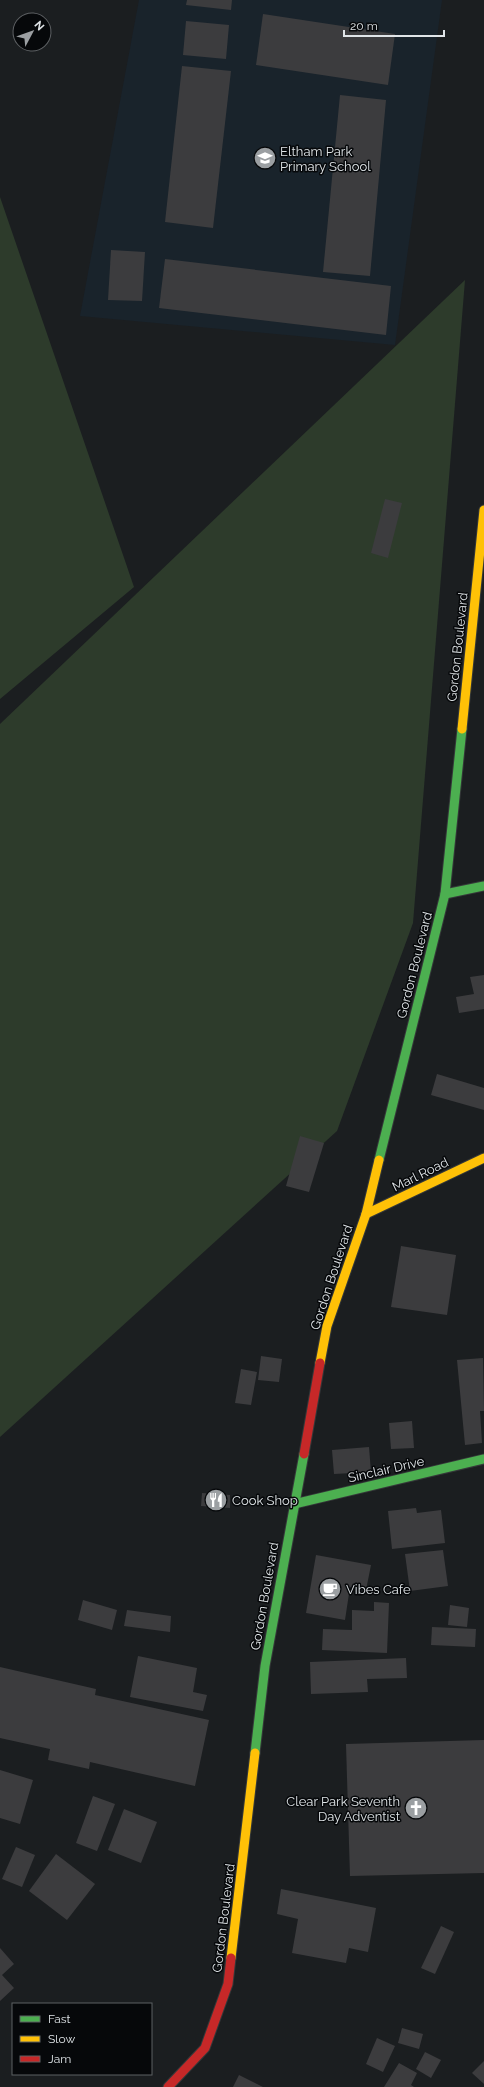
<svg xmlns="http://www.w3.org/2000/svg" width="484" height="2087" font-family="Raleway,sans-serif">
	<style>
		.built { fill: #19232b }
		.green { fill: #2d3b2b }
		.building { fill: #3c3c3e }
		.lines { fill: none; stroke-linecap: round; stroke-linejoin: round }
		.fast-casing { stroke: #353839; stroke-width: 11 }
		.slow-casing { stroke: #353839; stroke-width: 11 }
		.jam-casing { stroke: #353839; stroke-width: 11 }
		.fast { stroke: #4caf50; stroke-width: 9 }
		.slow { stroke: #ffc107; stroke-width: 9 }
		.jam { stroke: #c62828; stroke-width: 9 }
		.labels { text-anchor: middle; stroke-width: 3; stroke-linejoin: round; paint-order: stroke }
		.poi-label { font-size: 13px; fill: #e0e5e8; stroke: #06080a; text-anchor: start }
		.street-label { font-size: 13px; fill: #e0e5e8; stroke: #06080a }
	</style>
	<rect width="100%" height="100%" fill="#1b1e20"/>
	<!-- built -->
	<polygon class="built" points="139,0 442,0 395,345 80,316"/>
	<!-- green -->
	<g class="green">
		<polygon points="0,197 134,587 0,699"/>
		<polygon points="465,280 413,923 337,1131 0,1437 0,724"/>
	</g>
	<!-- building -->
	<g class="building">
		<polygon points="187,0 232,0 231,10 186,5"/>
		<polygon points="263,14 395,34 388,85 256,65"/>
		<polygon points="186,21 229,25 226,59 183,55"/>
		<polygon points="182,66 231,71 213,228 165,222"/>
		<polygon points="340,95 386,100 370,276 323,272"/>
		<polygon points="111,250 145,252 142,301 108,300"/>
		<polygon points="165,259 391,286 386,335 159,308"/>
		<polygon points="385,499 402,503 388,558 371,553"/>
		<polygon points="484,975 484,1009 459,1013 456,997 474,994 470,977"/>
		<polygon points="437,1074 484,1088 484,1110 431,1095"/>
		<polygon points="300,1136 324,1143 309,1192 286,1186"/>
		<polygon points="401,1246 456,1255 447,1315 391,1307"/>
		<polygon points="261,1356 282,1359 279,1382 258,1380"/>
		<polygon points="483,1358 484,1411 480,1411 482,1443 465,1445 457,1360"/>
		<polygon points="241,1369 257,1372 251,1405 235,1403"/>
		<polygon points="412,1421 414,1448 391,1449 389,1423"/>
		<polygon points="369,1447 371,1472 334,1474 332,1450"/>
		<polygon points="202,1493 230,1495 230,1508 201,1506"/>
		<polygon points="416,1508 417,1513 441,1510 445,1543 392,1549 388,1511"/>
		<polygon points="443,1550 448,1586 410,1591 405,1554"/>
		<polygon points="316,1555 371,1565 366,1590 350,1587 345,1620 306,1613"/>
		<polygon points="83,1600 117,1610 112,1630 78,1620"/>
		<polygon points="374,1602 389,1603 387,1653 322,1650 323,1629 352,1630 352,1610 374,1611"/>
		<polygon points="450,1605 469,1608 467,1627 448,1625"/>
		<polygon points="127,1610 171,1616 170,1632 124,1626"/>
		<polygon points="432,1627 476,1629 475,1647 431,1645"/>
		<polygon points="138,1656 197,1668 193,1692 207,1695 203,1711 130,1697"/>
		<polygon points="406,1658 407,1678 367,1679 368,1692 311,1694 310,1662"/>
		<polygon points="0,1667 96,1689 95,1695 209,1720 195,1786 90,1762 89,1769 48,1760 50,1749 0,1738"/>
		<polygon points="484,1740 484,1873 350,1876 346,1744"/>
		<polygon points="0,1770 33,1780 20,1824 0,1818"/>
		<polygon points="93,1796 115,1804 97,1851 76,1843"/>
		<polygon points="124,1809 157,1822 141,1863 108,1850"/>
		<polygon points="16,1847 35,1855 22,1887 2,1879"/>
		<polygon points="56,1854 95,1884 67,1920 29,1891"/>
		<polygon points="281,1889 376,1908 368,1952 349,1948 346,1963 292,1953 298,1919 277,1914"/>
		<polygon points="441,1926 454,1932 435,1974 421,1968"/>
		<polygon points="0,1948 14,1964 2,1975 14,1988 0,2001"/>
		<polygon points="402,2028 423,2034 419,2049 398,2043"/>
		<polygon points="377,2038 395,2046 383,2072 366,2064"/>
		<polygon points="425,2052 441,2060 431,2078 416,2069"/>
		<polygon points="484,2061 484,2084 472,2073"/>
		<polygon points="399,2063 417,2073 411,2085 414,2087 384,2087"/>
		<polygon points="239,2075 263,2087 233,2087"/>
	</g>
	<g class="lines">
		<!-- fast casing -->
		<g class="fast-casing">
			<g id="fast">
				<polyline points="445,894 484,886"/>
				<polyline points="379,1160 445,894 462,729"/>
				<polyline points="294,1504 484,1459"/>
				<polyline points="255,1753 265,1666 304,1454"/>
			</g>
		</g>
		<!-- slow casing -->
		<g class="slow-casing">
			<g id="slow">
				<polyline points="462,729 484,510"/>
				<polyline points="366,1214 484,1158"/>
				<polyline points="320,1363 327,1326 366,1214 379,1160"/>
				<polyline points="231,1958 255,1753"/>
			</g>
		</g>
		<!-- jam casing -->
		<g class="jam-casing">
			<g id="jam">
				<polyline points="304,1454 320,1363"/>
				<polyline points="168,2087 205,2048 228,1984 231,1958"/>
			</g>
		</g>
		<!-- fast -->
		<use href="#fast" class="fast"/>
		<!-- slow -->
		<use href="#slow" class="slow"/>
		<!-- jam -->
		<use href="#jam" class="jam"/>
	</g>
	<!-- icons -->
	<defs>
		<g id="school-disc" transform="scale(1.15)"><circle r="9.5" fill="#9b9fa2" stroke="#06080a"/><path d="M0-5L7-2L0 1L-7-2ZM-4 1L0 2.5L4 1V4Q0 6-4 4Z" fill="#fff"/></g>
		<g id="restaurant-disc" transform="scale(1.15)"><circle r="9.5" fill="#9b9fa2" stroke="#06080a"/><path d="M-5-6h1v4h1v-4h1v4h1v-4h1v5L-1.5 .5V6h-2V.5L-5-1ZM5-6V6H3V1.5H1.5Q1.5-4 5-6Z" fill="#fff"/></g>
		<g id="cafe-disc" transform="scale(1.15)"><circle r="9.5" fill="#9b9fa2" stroke="#06080a"/><path d="M-5.5-4.5H6V0H3Q3 3.5 0 3.5H-2.5Q-5.5 3.5-5.5 0ZM3-3.2v2h1.7v-2ZM-6 4.5H4V6H-6Z" fill="#fff"/></g>
		<g id="church-disc" transform="scale(1.15)"><circle r="9.5" fill="#9b9fa2" stroke="#06080a"/><path d="M-1.2-6h2.4v3.5h3.3v2.4h-3.3V6h-2.4V-.1h-3.3v-2.4h3.3Z" fill="#fff"/></g>
	</defs>
	<g fill-rule="evenodd">
		<use href="#school-disc" x="265" y="158"/>
		<use href="#restaurant-disc" x="216" y="1500"/>
		<use href="#cafe-disc" x="330" y="1589"/>
		<use href="#church-disc" x="416" y="1808"/>
	</g>
	<g class="labels">
		<!-- poi labels -->
		<g class="poi-label">
			<text x="280" y="156">Eltham Park<tspan x="280" dy="15">Primary School</tspan></text>
			<text x="232" y="1505">Cook Shop</text>
			<text x="346" y="1594">Vibes Cafe</text>
			<text x="400" y="1806" text-anchor="end">Clear Park Seventh<tspan x="400" dy="15">Day Adventist</tspan></text>
		</g>
		<!-- street labels -->
		<g class="street-label">
			<text transform="translate(457 647) rotate(-84)" y="5">Gordon Boulevard</text>
			<text transform="translate(414 965) rotate(-76)" y="5">Gordon Boulevard</text>
			<text transform="translate(420 1174) rotate(-26)" y="5">Marl Road</text>
			<text transform="translate(331 1277) rotate(-72)" y="5">Gordon Boulevard</text>
			<text transform="translate(386 1469) rotate(-13)" y="5">Sinclair Drive</text>
			<text transform="translate(264 1596) rotate(-80)" y="5">Gordon Boulevard</text>
			<text transform="translate(223 1918) rotate(-83)" y="5">Gordon Boulevard</text>
		</g>
	</g>
	<!-- legend -->
	<rect x="12" y="2003" width="140" height="72" fill="#06080a" stroke="#5d6063"/>
	<rect x="20" y="2016" width="20" height="6" fill="#4caf50" stroke="#5d6063"/>
	<text x="48" y="2023" font-size="12" fill="#e0e5e8">Fast</text>
	<rect x="20" y="2036" width="20" height="6" fill="#ffc107" stroke="#5d6063"/>
	<text x="48" y="2043" font-size="12" fill="#e0e5e8">Slow</text>
	<rect x="20" y="2056" width="20" height="6" fill="#c62828" stroke="#5d6063"/>
	<text x="48" y="2063" font-size="12" fill="#e0e5e8">Jam</text>
	<!-- north arrow -->
	<g transform="translate(32 32) rotate(49)"><circle r="19" fill="#06080a" stroke="#5d6063"/>
	<path d="M0-3L7 15L0 10L-7 15Z" fill="#9b9fa2"/>
	<text y="-6" font-size="11" font-weight="bold" text-anchor="middle" fill="#e0e5e8">N</text>
	</g>
	<!-- scale -->
	<path d="M344 30v6h100v-6" fill="none" stroke="#e0e5e8" stroke-width="2"/>
	<text x="350" y="30" font-size="12" fill="#e0e5e8" stroke="#06080a" stroke-width="3" paint-order="stroke">20 m</text>
</svg>
